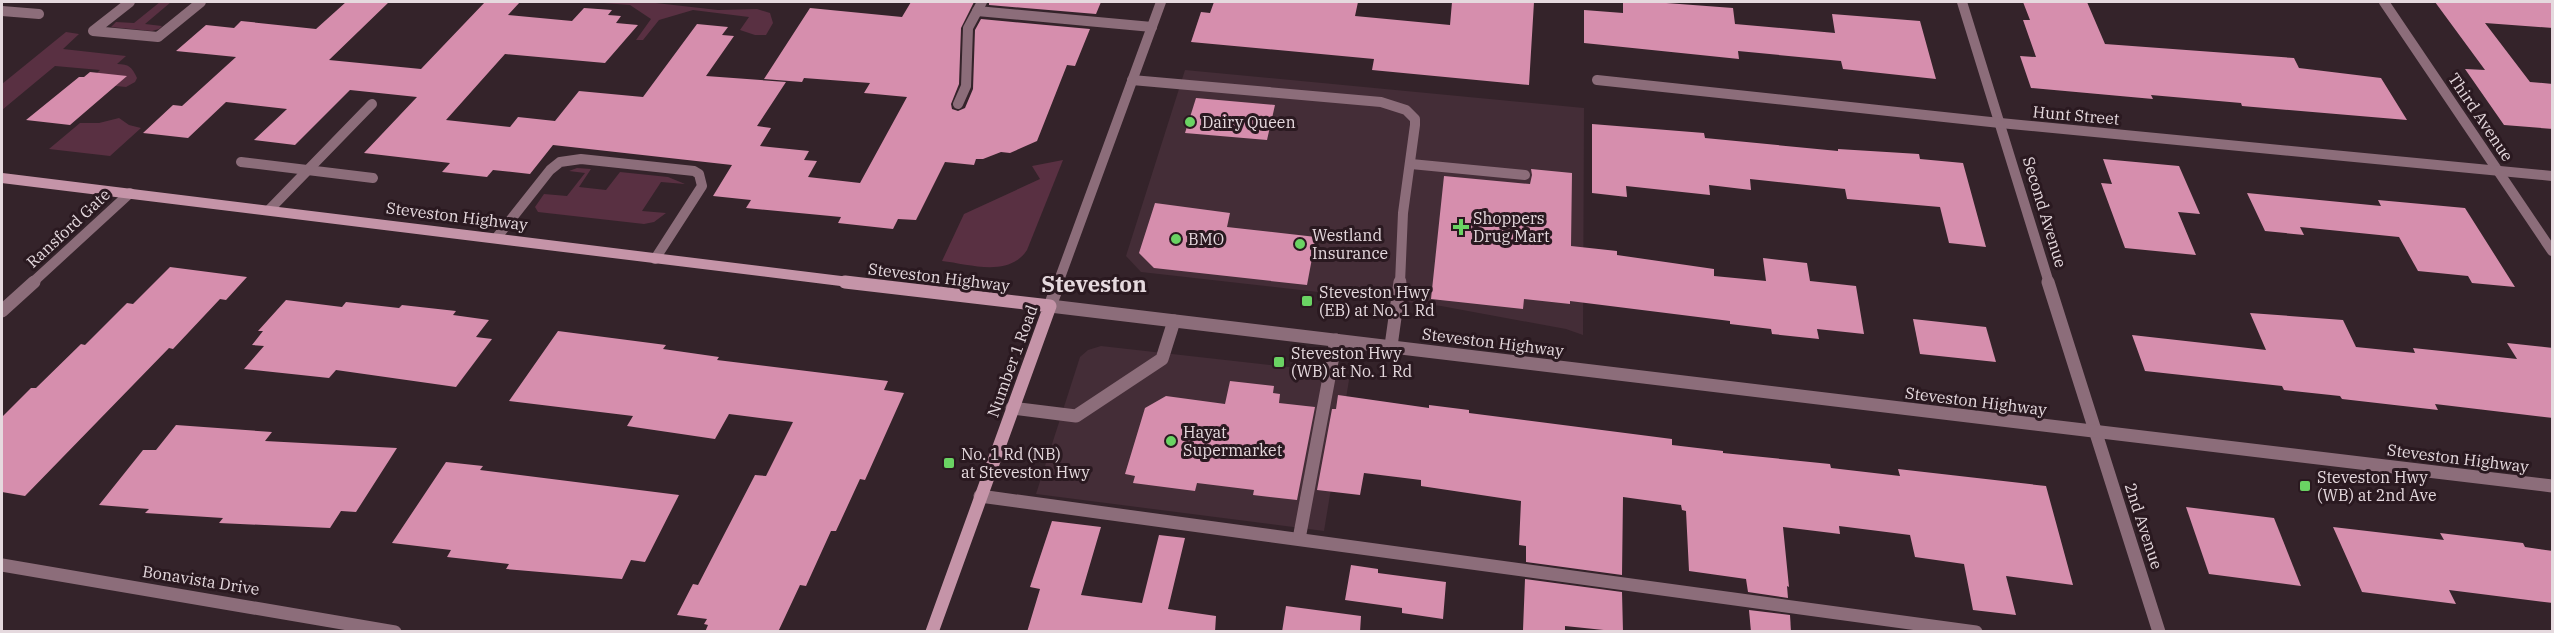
<svg xmlns="http://www.w3.org/2000/svg" width="2554" height="633" font-family="'IBM Plex Serif',serif">
	<style>
		.built { fill: #442d37 }
		.green { fill: #593042 }
		.building { fill: #d68ead }
		.lines { fill: none; stroke-linecap: round; stroke-linejoin: round }
		.service-far1 { stroke: #8c6d7a; stroke-width: 10 }
		.service { stroke: #8c6d7a; stroke-width: 13 }
		.minor-far1 { stroke: #8c6d7a; stroke-width: 10 }
		.minor { stroke: #8c6d7a; stroke-width: 13 }
		.tertiary-far1 { stroke: #8c6d7a; stroke-width: 10 }
		.tertiary { stroke: #8c6d7a; stroke-width: 13 }
		.secondary-far1 { stroke: #c594a8; stroke-width: 10 }
		.secondary { stroke: #c594a8; stroke-width: 13 }
		.poi-dot { fill: #6ad363; stroke: #2a1920; stroke-width: 2 }
		.labels { text-anchor: middle; stroke-width: 6; stroke-linejoin: round; paint-order: stroke }
		.street-label { font-size: 16px; fill: #e5d9de; stroke: #2a1920 }
		.poi-label { font-size: 16px; fill: #e5d9de; stroke: #2a1920; text-anchor: start }
		.district-label { font-size: 22px; font-weight: bold; fill: #e5d9de; stroke: #2a1920 }
	</style>
	<rect width="100%" height="100%" fill="#34232a"/>
	<!-- built -->
	<g class="built">
		<polygon points="1185,70 1584,108 1583,335 1566,329 1441,306 1141,272 1126,256"/>
		<polygon points="1101,346 1350,374 1324,531 1036,494 1080,357 1088,350"/>
	</g>
	<!-- green -->
	<g class="green">
		<polygon points="160,2 171,2 145,24 162,26 159,29 152,31 111,27 116,22 134,23"/>
		<polygon points="590,2 647,2 718,10 757,9 770,13 773,23 766,35 755,35 740,30 749,17 693,10 659,20 643,40 636,40 651,19 630,5"/>
		<path d="M66 32 79 34 63 49 126 56 117 64C129 64 132 67 137 78L135 82 126 87 106 85 97 73 100 70 55 66 2 110V84Z"/>
		<polygon points="119,118 129,125 141,128 110,156 49,149 80,123 99,123"/>
		<path d="M1063 160 1027 250C1009 278 969 264 942 261L964 214 1040 179 1032 166Z"/>
		<polygon points="577,168 591,169 579,187 606,190 620,172 668,177 685,184 661,182 642,211 666,213 654,222 644,224 538,212 535,207 544,194 567,196 585,173 569,171"/>
	</g>
	<!-- building -->
	<g class="building">
		<polygon points="346,2 389,2 329,60 421,69 485,2 520,2 508,15 572,21 584,8 612,10 608,15 621,16 616,23 638,25 605,63 505,54 446,120 510,127 518,117 555,121 579,91 643,97 697,24 728,27 722,35 734,36 706,76 786,82 757,126 771,128 760,146 809,151 804,160 817,161 808,177 860,183 907,97 864,93 870,83 804,78 802,82 764,79 810,8 902,17 911,2 974,2 961,28 959,84 951,104 952,109 958,111 965,108 973,89 975,30 981,19 1090,29 1075,66 1067,65 1037,141 1010,153 1001,152 983,159 976,159 974,165 945,162 916,220 898,219 893,229 838,223 841,217 746,208 751,200 713,196 732,165 553,145 530,174 493,170 487,177 442,172 450,163 364,153 417,97 350,90 295,145 254,140 287,109 226,102 188,138 143,133 173,105 182,106 236,57 176,51 206,25 234,28 241,21 316,29"/>
		<polygon points="989,2 1101,2 1096,14 989,5"/>
		<polygon points="1214,2 1358,2 1355,16 1450,25 1452,2 1534,2 1529,85 1372,70 1374,59 1191,42 1201,12 1210,13"/>
		<polygon points="1623,2 1653,2 1733,8 1735,24 1835,33 1832,14 1920,21 1936,79 1843,69 1841,61 1738,51 1739,59 1584,43 1584,10 1623,13"/>
		<polygon points="2023,2 2087,2 2105,44 2294,58 2299,68 2381,78 2407,120 2242,106 2241,103 2151,95 2153,99 2031,88 2020,56 2036,57 2023,20 2030,20"/>
		<polygon points="2435,2 2553,2 2553,28 2485,23 2530,82 2553,84 2553,129 2504,125 2465,69 2485,70"/>
		<polygon points="90,72 127,76 70,125 26,120 79,77 84,77"/>
		<polygon points="1196,98 1275,105 1267,140 1185,133"/>
		<polygon points="1592,124 1704,133 1705,138 1838,151 1838,149 1919,154 1920,159 1963,163 1986,247 1949,243 1940,207 1847,199 1845,189 1750,179 1751,190 1709,185 1710,195 1626,186 1627,197 1592,193"/>
		<polygon points="2103,159 2179,166 2200,214 2178,212 2196,255 2125,248 2101,183 2112,184"/>
		<polygon points="1531,169 1572,173 1571,246 1617,251 1617,255 1714,269 1714,276 1766,281 1763,258 1807,263 1810,281 1856,286 1864,334 1817,329 1819,339 1772,334 1771,329 1730,324 1730,321 1570,301 1570,304 1524,299 1523,309 1431,299 1444,176 1530,184 1532,175"/>
		<polygon points="2247,193 2381,206 2378,200 2465,208 2515,287 2472,283 2468,276 2418,271 2399,237 2300,227 2304,235 2265,231"/>
		<polygon points="1155,203 1230,213 1227,227 1316,237 1307,285 1154,268 1139,253"/>
		<polygon points="170,267 247,277 226,300 220,299 173,349 169,348 25,496 2,492 2,417 31,388 36,388 81,344 85,345 127,303 133,304"/>
		<polygon points="286,300 342,307 346,302 399,308 402,305 456,311 453,315 489,320 476,337 492,339 456,387 336,370 329,378 244,369 264,346 252,345 263,331 258,331"/>
		<polygon points="2250,313 2343,320 2356,347 2415,353 2413,348 2517,359 2507,343 2553,348 2553,418 2435,404 2438,410 2342,399 2340,396 2284,390 2282,386 2145,371 2132,335 2266,350"/>
		<polygon points="1913,319 1986,327 1996,362 1920,354"/>
		<polygon points="558,331 666,345 663,349 719,357 717,360 888,381 884,390 904,393 865,480 860,479 836,531 831,531 806,586 800,585 778,632 705,632 708,625 704,624 707,619 677,615 693,584 698,585 755,475 766,476 793,422 729,414 715,439 627,426 633,416 509,401"/>
		<polygon points="1230,381 1274,386 1273,393 1280,394 1279,403 1315,407 1297,500 1253,495 1254,490 1197,483 1195,491 1133,483 1135,476 1125,474 1145,408 1166,396 1225,404"/>
		<polygon points="1338,395 1429,408 1429,405 1469,410 1469,413 1672,439 1672,445 1723,451 1723,453 1830,464 1831,468 1900,476 1898,469 2046,486 2073,585 2006,576 2016,615 1973,610 1964,564 1915,557 1910,535 1839,526 1840,534 1783,527 1789,587 1787,586 1788,598 1748,592 1746,579 1689,571 1686,511 1682,510 1681,505 1623,497 1622,575 1526,562 1526,546 1519,545 1521,501 1421,486 1421,480 1364,473 1360,495 1317,490 1332,409 1336,409"/>
		<polygon points="176,425 272,432 265,441 397,448 356,512 341,511 330,528 219,523 223,518 145,513 149,509 99,505 143,450 156,450"/>
		<polygon points="446,462 483,466 480,470 679,495 645,562 631,560 622,579 506,569 509,564 447,557 451,550 392,543"/>
		<polygon points="2186,507 2274,518 2301,586 2209,574"/>
		<polygon points="1052,521 1101,527 1081,595 1142,603 1159,535 1185,538 1168,609 1216,616 1215,632 1027,632 1040,589 1030,587"/>
		<polygon points="2333,527 2444,540 2440,533 2523,543 2525,547 2553,551 2553,603 2449,590 2456,604 2362,592"/>
		<polygon points="1351,565 1378,569 1378,573 1446,582 1443,619 1402,613 1402,608 1345,600"/>
		<polygon points="1525,579 1622,592 1623,632 1565,626 1565,632 1523,630"/>
		<polygon points="1286,606 1361,616 1360,632 1282,632"/>
		<polygon points="1749,610 1790,615 1791,632 1751,632"/>
	</g>
	<g class="lines">
		<!-- service-far1 -->
		<g class="service-far1">
			<polyline points="130,2 93,31 158,37 201,2"/>
			<polyline points="2,11 39,14"/>
			<polyline points="977,11 1152,27"/>
			<polyline points="1132,80 1381,102 1406,110 1415,119 1415,125 1403,213 1400,283"/>
			<polyline points="958,104 966,86 968,28 982,2"/>
			<polyline points="241,162 373,178"/>
			<polyline points="1411,164 1525,175"/>
			<polyline points="269,210 372,104"/>
			<polyline points="497,237 550,170 560,162 581,159 694,171 699,174 702,186 655,259"/>
		</g>
		<!-- service -->
		<g class="service">
			<polyline points="1391,346 1400,282"/>
			<polyline points="1012,408 1076,416 1162,359 1174,321"/>
			<polyline points="980,496 1976,632"/>
			<polyline points="1299,539 1336,340"/>
		</g>
		<!-- minor-far1 -->
		<g class="minor-far1">
			<polyline points="1962,2 2049,283"/>
			<polyline points="2384,2 2552,251"/>
			<polyline points="1597,80 2000,123 2552,176"/>
			<polyline points="32,283 130,193"/>
		</g>
		<!-- minor -->
		<g class="minor">
			<polyline points="2048,282 2159,632"/>
			<polyline points="2,311 34,282"/>
			<polyline points="2,565 395,632"/>
		</g>
		<!-- tertiary-far1 -->
		<polyline class="tertiary-far1" points="1058,283 1161,2"/>
		<!-- tertiary -->
		<polyline class="tertiary" points="1059,282 1050,306 2552,486"/>
		<!-- secondary-far1 -->
		<polyline class="secondary-far1" points="2,178 857,283"/>
		<!-- secondary -->
		<polyline class="secondary" points="845,282 1050,306 932,632"/>
	</g>
	<!-- markers -->
	<g class="poi-dot">
		<circle cx="1190" cy="122" r="6"/>
		<path d="M1458 218h6v6h6v6h-6v6h-6v-6h-6v-6h6z"/>
		<circle cx="1176" cy="239" r="6"/>
		<circle cx="1300" cy="244" r="6"/>
		<rect x="1301" y="295" width="12" height="12" rx="3"/>
		<rect x="1273" y="356" width="12" height="12" rx="3"/>
		<circle cx="1171" cy="441" r="6"/>
		<rect x="943" y="457" width="12" height="12" rx="3"/>
		<rect x="2299" y="480" width="12" height="12" rx="3"/>
	</g>
	<g class="labels">
		<!-- street labels -->
		<g class="street-label">
			<text transform="translate(2076 115) rotate(5)" y="6">Hunt Street</text>
			<text transform="translate(2481 117) rotate(56)" y="6">Third Avenue</text>
			<text transform="translate(2045 212) rotate(73)" y="6">Second Avenue</text>
			<text transform="translate(457 216) rotate(7)" y="6">Steveston Highway</text>
			<text transform="translate(68 228) rotate(-43)" y="6">Ransford Gate</text>
			<text transform="translate(939 277) rotate(7)" y="6">Steveston Highway</text>
			<text transform="translate(1493 342) rotate(7)" y="6">Steveston Highway</text>
			<text transform="translate(1012 361) rotate(-70)" y="6">Number 1 Road</text>
			<text transform="translate(1976 401) rotate(7)" y="6">Steveston Highway</text>
			<text transform="translate(2458 458) rotate(7)" y="6">Steveston Highway</text>
			<text transform="translate(2144 526) rotate(72)" y="6">2nd Avenue</text>
			<text transform="translate(201 580) rotate(9)" y="6">Bonavista Drive</text>
		</g>
		<!-- poi labels -->
		<g class="poi-label">
			<text x="1202" y="128">Dairy Queen</text>
			<text x="1473" y="224">Shoppers<tspan x="1473" dy="18">Drug Mart</tspan></text>
			<text x="1312" y="241">Westland<tspan x="1312" dy="18">Insurance</tspan></text>
			<text x="1188" y="245">BMO</text>
			<text x="1319" y="298">Steveston Hwy<tspan x="1319" dy="18">(EB) at No. 1 Rd</tspan></text>
			<text x="1291" y="359">Steveston Hwy<tspan x="1291" dy="18">(WB) at No. 1 Rd</tspan></text>
			<text x="1183" y="438">Hayat<tspan x="1183" dy="18">Supermarket</tspan></text>
			<text x="961" y="460">No. 1 Rd (NB)<tspan x="961" dy="18">at Steveston Hwy</tspan></text>
			<text x="2317" y="483">Steveston Hwy<tspan x="2317" dy="18">(WB) at 2nd Ave</tspan></text>
		</g>
		<!-- district labels -->
		<g class="district-label">
			<text x="1094" y="292">Steveston</text>
		</g>
	</g>
	<!-- border -->
	<rect width="2554" height="633" fill="none" stroke="#e5d9de" stroke-width="6"/>
</svg>
